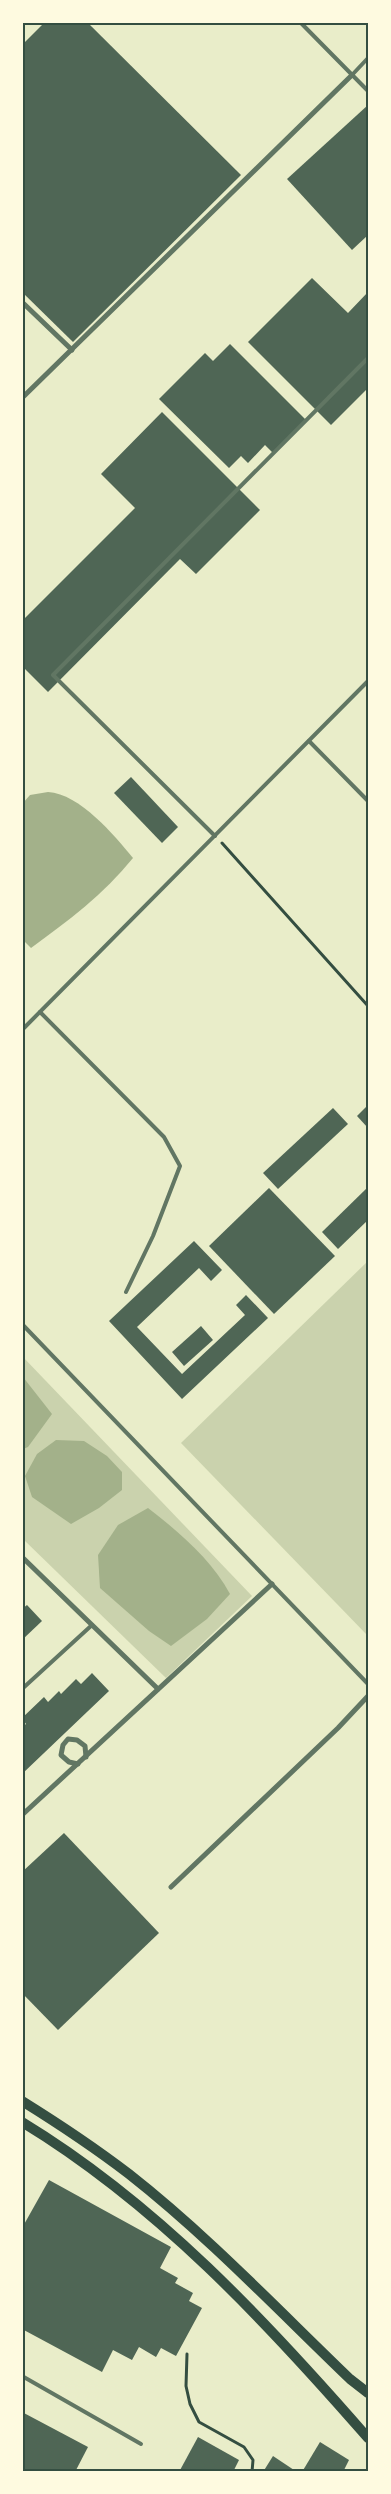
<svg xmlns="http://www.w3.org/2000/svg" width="391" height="2494" font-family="Figtree,sans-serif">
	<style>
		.green { fill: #cad2ad }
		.water { fill: #a3b18a }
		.building { fill: #4f6655 }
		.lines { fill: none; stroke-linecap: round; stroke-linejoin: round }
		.path { stroke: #344e41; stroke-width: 3 }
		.service { stroke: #617663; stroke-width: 4 }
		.minor { stroke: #617663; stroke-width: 5 }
		.secondary { stroke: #344e41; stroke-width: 10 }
		.neatline { fill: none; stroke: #344e41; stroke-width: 2 }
	</style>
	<rect width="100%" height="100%" fill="#e9edc9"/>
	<!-- green -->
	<g class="green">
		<polygon points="368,1261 368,1636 181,1443"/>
		<polygon points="22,1356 252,1596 166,1678 23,1539"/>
	</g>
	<!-- water -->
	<g class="water">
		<path d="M48 792C80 794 114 835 133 858 104 894 68 921 31 948L23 940V803L30 795Z"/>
		<polygon points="23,1377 52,1414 28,1447 23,1449"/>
		<polygon points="56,1440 84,1441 107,1456 122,1472 122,1490 99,1508 71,1524 32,1497 25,1476 37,1454"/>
		<path d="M148 1508C178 1531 212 1560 230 1594L207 1619 171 1646 149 1631 100 1588 98 1555 118 1525Z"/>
	</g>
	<!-- building -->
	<g class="building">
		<polygon points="45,22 87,22 241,175 73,342 22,292 22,45"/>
		<polygon points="368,105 368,235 352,250 287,179"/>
		<polygon points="312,278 348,313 368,292 368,388 331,425 248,342"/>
		<polygon points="230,344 307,421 274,454 265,445 248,463 241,456 229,468 159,399 205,353 213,361"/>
		<polygon points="162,412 260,510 196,574 180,559 48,692 22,666 22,621 135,508 101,474"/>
		<polygon points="131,777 178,827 162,843 114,793"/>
		<polygon points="368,1105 368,1128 357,1116"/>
		<polygon points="333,1108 348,1124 278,1189 263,1173"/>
		<polygon points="368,1187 368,1220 338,1249 322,1232"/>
		<polygon points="269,1188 335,1256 274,1314 209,1246"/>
		<polygon points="194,1241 222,1270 211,1281 199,1268 137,1327 182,1374 245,1315 236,1305 246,1295 268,1318 182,1399 109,1321"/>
		<polygon points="201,1326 213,1340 184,1366 172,1352"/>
		<polygon points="27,1605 42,1621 22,1640 22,1609"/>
		<polygon points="92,1673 109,1691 22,1774 22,1727 26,1724 22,1718 44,1697 48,1702 59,1691 61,1694 76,1679 81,1684"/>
		<polygon points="64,1833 159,1933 58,2030 22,1993 22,1872"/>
		<polygon points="49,2180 171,2247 160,2268 178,2278 175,2283 193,2293 189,2301 202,2308 176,2356 161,2348 156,2357 139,2347 132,2360 113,2350 102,2372 22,2329 22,2228"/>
		<polygon points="22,2412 88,2447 75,2472 22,2472"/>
		<polygon points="198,2437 239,2460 233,2472 179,2472"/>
		<polygon points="320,2442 349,2460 343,2472 302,2472"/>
		<polygon points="273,2456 297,2472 263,2472"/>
	</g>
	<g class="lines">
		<!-- path -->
		<g class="path">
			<polyline points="222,843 368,1006"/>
			<polyline points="187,2354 186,2386 190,2404 199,2422 244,2447 253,2460 252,2472"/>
		</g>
		<!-- service -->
		<g class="service">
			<polyline points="300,22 368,91"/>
			<polyline points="352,75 368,58"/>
			<polyline points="309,741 368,801"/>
			<polyline points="215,836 53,675 368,358"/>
			<polyline points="40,1012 164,1137 180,1166 153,1236 126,1292"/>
			<polyline points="22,1030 368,681"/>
			<polyline points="22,1324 368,1684"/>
			<polyline points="22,1689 92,1625"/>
			<polyline points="22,2376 141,2444"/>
		</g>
		<!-- minor -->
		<g class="minor">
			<polyline points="22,302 72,350"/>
			<polyline points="22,398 352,75"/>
			<polyline points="22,1557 158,1689"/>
			<polyline points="78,1764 69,1762 61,1755 63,1745 68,1739 77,1740 85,1746 86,1757"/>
			<polyline points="22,1815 272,1584"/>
			<polyline points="171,1887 338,1728 368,1696"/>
		</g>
		<!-- secondary -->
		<g class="secondary">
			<path d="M22 2101C59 2124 95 2148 129 2174 208 2236 278 2310 350 2379L368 2393"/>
			<path d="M22 2122C157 2204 266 2321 368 2438"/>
		</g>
	</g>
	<!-- border -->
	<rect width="391" height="2494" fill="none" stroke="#fefae0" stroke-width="48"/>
	<rect x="24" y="24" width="343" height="2446" class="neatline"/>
</svg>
